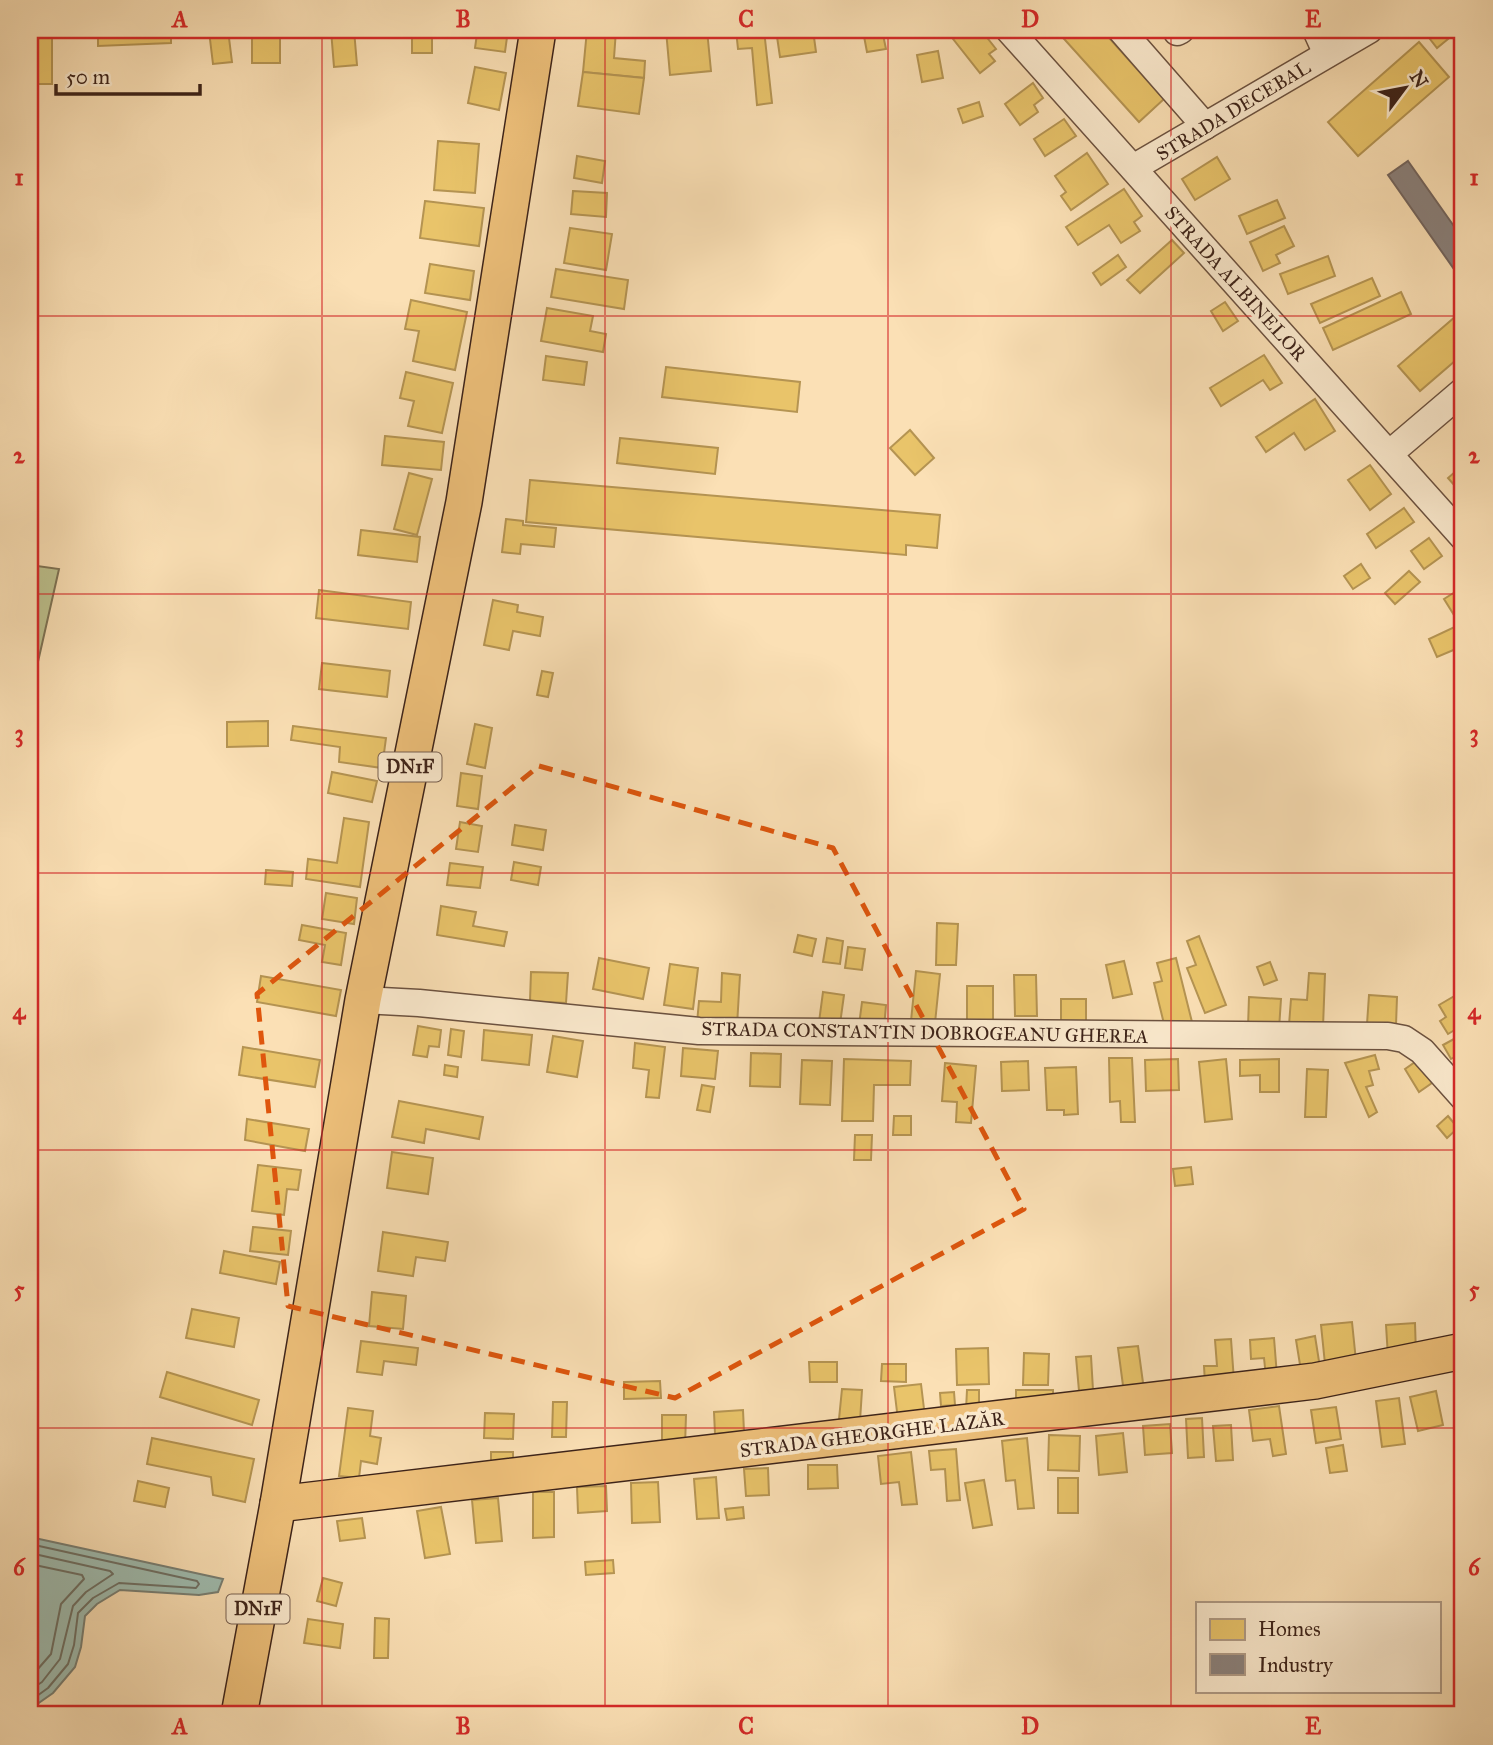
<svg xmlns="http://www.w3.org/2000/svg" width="1493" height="1745" font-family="'IM FELL Great Primer',serif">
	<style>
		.green { fill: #bdc28e; stroke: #7d7254; stroke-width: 2 }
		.water { fill: #9fbdb1; stroke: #787f74; stroke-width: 2 }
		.homes { fill: #e9c46a; stroke: #b59452; stroke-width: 2 }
		.industry { fill: #8a817c; stroke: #73655e; stroke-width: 2 }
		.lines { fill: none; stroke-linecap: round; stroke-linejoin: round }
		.shore { stroke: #6e7065; stroke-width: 2 }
		.minor-casing { stroke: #6c5240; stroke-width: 29 }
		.major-casing { stroke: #3d2319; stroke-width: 38 }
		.minor { stroke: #fcebcf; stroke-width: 26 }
		.major { stroke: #eec07a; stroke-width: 35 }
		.marked { fill: none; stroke: #df560d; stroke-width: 5; stroke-dasharray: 14 9; stroke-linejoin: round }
		.grid { fill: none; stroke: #d62828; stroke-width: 2; stroke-opacity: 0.55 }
		.labels { text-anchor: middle; stroke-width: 7; stroke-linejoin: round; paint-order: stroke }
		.shield { fill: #fcebcf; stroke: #765f50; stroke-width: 2 }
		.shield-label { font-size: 18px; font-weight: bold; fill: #3d2319 }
		.street-label { font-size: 19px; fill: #3d2319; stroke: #fcebcf }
		.neatline { fill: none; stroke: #d62828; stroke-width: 2.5 }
		.grid-label { font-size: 23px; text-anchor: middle; font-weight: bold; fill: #d62828 }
	</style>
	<rect width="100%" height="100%" fill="#fbe0b5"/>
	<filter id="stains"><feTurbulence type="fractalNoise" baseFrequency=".00286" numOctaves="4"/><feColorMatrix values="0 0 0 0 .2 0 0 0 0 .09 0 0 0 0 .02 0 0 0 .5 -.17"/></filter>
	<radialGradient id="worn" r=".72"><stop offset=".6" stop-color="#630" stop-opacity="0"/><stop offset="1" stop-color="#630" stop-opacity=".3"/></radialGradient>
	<!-- green -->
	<polygon class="green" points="30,565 59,569 30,697"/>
	<!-- water -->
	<polygon class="water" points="30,1537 223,1579 218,1592 199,1595 120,1590 97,1604 85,1616 81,1647 75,1667 53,1693 30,1709"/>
	<!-- homes -->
	<g class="homes">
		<rect x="30" y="30" width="22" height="54"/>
		<polygon points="98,30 171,30 171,43 98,46"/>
		<polygon points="191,30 228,30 232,62 213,64 209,31 192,33"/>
		<rect x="252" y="30" width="28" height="33"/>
		<polygon points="331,30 354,30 357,65 334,67"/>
		<rect x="412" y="30" width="20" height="23"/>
		<polygon points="460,30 508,30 505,52 475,48 477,34"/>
		<polygon points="587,30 616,30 614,58 645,61 644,78 583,72"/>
		<polygon points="666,30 707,30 711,71 670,75"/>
		<polygon points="736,30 764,30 772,103 757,105 752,48 738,49"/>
		<polygon points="776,30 813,30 816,52 780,57"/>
		<polygon points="842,30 882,30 886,49 867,52 863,31 843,35"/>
		<polygon points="946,30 981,30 996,49 989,54 995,61 980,73"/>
		<polygon points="1056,30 1102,30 1164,99 1139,122"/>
		<polygon points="1423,30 1459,30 1437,48"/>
		<polygon points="1419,42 1449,77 1358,156 1328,122"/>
		<polygon points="938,51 943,78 922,82 917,55"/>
		<polygon points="475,67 506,73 499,110 468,103"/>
		<polygon points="583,72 644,78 639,114 578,106"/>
		<polygon points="1033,83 1043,98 1034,105 1038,112 1020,125 1005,104"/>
		<polygon points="979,102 983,116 963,123 958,109"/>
		<polygon points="1064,119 1076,136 1045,156 1034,139"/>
		<polygon points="438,141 479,144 475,193 434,190"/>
		<polygon points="1087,153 1108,184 1071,210 1061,196 1066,192 1055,176"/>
		<polygon points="577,156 605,161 602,183 574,178"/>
		<polygon points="1217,157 1230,179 1195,200 1182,179"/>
		<polygon points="1124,189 1142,216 1134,222 1140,231 1121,243 1109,225 1078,245 1066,227"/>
		<polygon points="573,191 607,193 606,217 571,214"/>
		<polygon points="1277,200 1285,218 1247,234 1239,216"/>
		<polygon points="425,201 484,208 479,246 420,238"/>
		<polygon points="1284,226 1294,246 1276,255 1280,263 1263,271 1250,242"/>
		<polygon points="570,228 612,234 606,270 564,263"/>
		<polygon points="1172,240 1184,253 1140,293 1127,280"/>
		<polygon points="1118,255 1126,267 1101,285 1093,273"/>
		<polygon points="1328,256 1335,276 1288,294 1280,274"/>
		<polygon points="430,264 474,271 470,300 425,293"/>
		<polygon points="556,269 628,280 624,309 551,297"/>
		<polygon points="1372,278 1380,296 1320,323 1311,304"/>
		<polygon points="1401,292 1411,314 1333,350 1323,328"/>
		<polygon points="411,300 467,312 455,370 413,361 419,331 405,329"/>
		<polygon points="1225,302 1238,321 1223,331 1211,311"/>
		<polygon points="547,308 593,316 590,331 606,334 603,352 541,341"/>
		<polygon points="1463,310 1463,354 1420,391 1398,366"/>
		<polygon points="1264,355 1282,383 1270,390 1263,380 1221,406 1210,388"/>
		<polygon points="546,356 587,362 584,385 543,380"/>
		<polygon points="666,367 800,382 797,412 662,397"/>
		<polygon points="406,372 453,383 442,433 408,426 414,401 400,398"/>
		<polygon points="1315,399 1335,431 1305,450 1294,433 1266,452 1256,437"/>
		<polygon points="910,430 934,458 915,475 890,448"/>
		<polygon points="385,436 444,442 441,470 382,465"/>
		<polygon points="620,438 718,448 715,474 617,463"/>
		<polygon points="1370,465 1391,494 1370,510 1348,480"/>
		<polygon points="1463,465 1463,495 1448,478"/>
		<polygon points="409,473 432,479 417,535 394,529"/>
		<polygon points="530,480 940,515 937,548 906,545 906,555 526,522"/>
		<polygon points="1404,508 1414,522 1376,548 1367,534"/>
		<polygon points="506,519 523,521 523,525 556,528 554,547 521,544 520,554 502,552"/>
		<polygon points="361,530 420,537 417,562 358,555"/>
		<polygon points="1429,538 1442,556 1424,569 1411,551"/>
		<polygon points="1361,564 1370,578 1353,589 1344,576"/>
		<polygon points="1409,571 1420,582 1395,604 1385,593"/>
		<polygon points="1463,587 1463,609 1454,615 1444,599"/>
		<polygon points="319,590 411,602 408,629 316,618"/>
		<polygon points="493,600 518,605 517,612 543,617 540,636 513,631 509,650 484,645"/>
		<polygon points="1463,623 1463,646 1437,657 1429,639"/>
		<polygon points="322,663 390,671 387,697 319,689"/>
		<polygon points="542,671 553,673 548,697 537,695"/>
		<polygon points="268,721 268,746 227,747 227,722"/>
		<polygon points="475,724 492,728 485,768 467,764"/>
		<polygon points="293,726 386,738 382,768 339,762 340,747 291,740"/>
		<polygon points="332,772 377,781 372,802 328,793"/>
		<polygon points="461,773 482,776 478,809 457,806"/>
		<polygon points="344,818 369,822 360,887 306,879 308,859 337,863"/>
		<polygon points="460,822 482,826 478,852 456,849"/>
		<polygon points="515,825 546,830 543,850 512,845"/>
		<polygon points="514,862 541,867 538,885 511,880"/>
		<polygon points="450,863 483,867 480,888 447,885"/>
		<polygon points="266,870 293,872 292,886 265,884"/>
		<polygon points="326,893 357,898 354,924 322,919"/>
		<polygon points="441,906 476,912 473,926 507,932 504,946 437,935"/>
		<polygon points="937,923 958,924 956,965 936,965"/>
		<polygon points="302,925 346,933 341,965 322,962 325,945 299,940"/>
		<polygon points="798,935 816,939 812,956 794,952"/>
		<polygon points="1199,936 1226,1005 1205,1013 1187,968 1196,965 1187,941"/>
		<polygon points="827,938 843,941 840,964 823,962"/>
		<polygon points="848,947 865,949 862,970 845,968"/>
		<polygon points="599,958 649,968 643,999 593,989"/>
		<polygon points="1176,958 1193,1026 1166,1032 1154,983 1162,981 1157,963"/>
		<polygon points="1124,961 1132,994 1113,998 1106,965"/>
		<polygon points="1270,962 1277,980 1264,985 1257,967"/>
		<polygon points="670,964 698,968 693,1009 664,1005"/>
		<polygon points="916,971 940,974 935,1023 911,1021"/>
		<polygon points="531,972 568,973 566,1003 530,1001"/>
		<polygon points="722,973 740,975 737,1026 697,1023 699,1001 721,1002"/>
		<polygon points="1309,973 1325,974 1323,1027 1289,1025 1291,999 1307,1000"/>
		<polygon points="1014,975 1036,975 1037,1016 1015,1016"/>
		<polygon points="261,976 341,990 336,1016 257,1002"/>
		<rect x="967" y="986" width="26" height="34"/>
		<polygon points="1463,991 1463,1025 1448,1034 1440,1021 1446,1017 1439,1005"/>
		<polygon points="823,992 844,995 840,1024 819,1022"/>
		<polygon points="1369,995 1397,997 1396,1025 1367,1024"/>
		<polygon points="1249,997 1281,999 1279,1029 1248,1027"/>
		<rect x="1061" y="999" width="25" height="33"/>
		<polygon points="862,1002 886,1005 884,1028 859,1025"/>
		<polygon points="418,1026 441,1030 439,1047 429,1046 427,1057 413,1055"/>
		<polygon points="451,1029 464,1031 461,1057 448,1055"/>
		<polygon points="484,1030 532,1035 529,1065 482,1060"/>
		<polygon points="1463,1034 1463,1052 1451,1059 1443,1045"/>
		<polygon points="553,1036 583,1041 577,1077 547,1072"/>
		<polygon points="635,1043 665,1047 659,1098 646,1097 649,1070 633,1068"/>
		<polygon points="243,1047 320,1060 315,1087 239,1075"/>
		<polygon points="683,1048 718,1051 715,1079 681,1076"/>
		<polygon points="751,1053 781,1054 780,1087 750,1086"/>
		<polygon points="1375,1055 1379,1069 1369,1071 1373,1085 1366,1087 1377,1112 1369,1117 1345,1063"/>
		<polygon points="1109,1058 1132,1058 1135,1122 1121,1122 1120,1101 1110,1102"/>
		<polygon points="844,1059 911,1061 910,1085 874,1085 873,1121 842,1121"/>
		<polygon points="1178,1059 1179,1090 1146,1091 1145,1060"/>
		<polygon points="1226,1059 1232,1119 1205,1122 1199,1062"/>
		<polygon points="1279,1059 1279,1092 1260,1092 1260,1075 1240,1076 1240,1060"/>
		<polygon points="802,1060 832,1061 830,1105 800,1104"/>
		<polygon points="1418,1060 1432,1083 1419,1092 1405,1069"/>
		<polygon points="1028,1061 1029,1090 1002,1091 1001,1062"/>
		<polygon points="945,1063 976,1066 971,1123 956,1122 957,1102 942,1101"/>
		<polygon points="445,1065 458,1067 457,1077 444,1075"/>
		<polygon points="1076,1067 1078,1114 1064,1115 1064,1110 1047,1110 1045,1068"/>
		<polygon points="1307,1069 1328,1070 1326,1117 1305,1117"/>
		<polygon points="702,1085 714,1087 710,1112 697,1110"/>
		<polygon points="399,1101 483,1117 479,1139 426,1129 424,1143 392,1137"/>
		<polygon points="894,1116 911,1116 911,1135 893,1135"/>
		<polygon points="1448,1116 1458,1128 1447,1138 1437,1126"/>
		<polygon points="247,1119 309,1129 305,1151 245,1140"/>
		<polygon points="855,1135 872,1135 871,1160 854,1160"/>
		<polygon points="392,1152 433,1158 428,1194 387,1188"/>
		<polygon points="258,1165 301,1170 298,1190 287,1189 284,1215 252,1211"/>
		<polygon points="1191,1167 1193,1184 1175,1186 1173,1169"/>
		<polygon points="253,1227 291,1231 288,1255 250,1251"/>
		<polygon points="383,1232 448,1242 445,1261 416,1257 413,1276 378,1271"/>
		<polygon points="224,1251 280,1262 276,1284 220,1273"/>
		<polygon points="372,1292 406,1296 403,1329 369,1326"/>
		<polygon points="192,1309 239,1318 234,1347 186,1338"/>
		<polygon points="1352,1322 1356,1361 1325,1364 1321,1325"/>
		<polygon points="1415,1323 1416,1355 1388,1357 1386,1325"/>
		<polygon points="1315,1336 1321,1374 1302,1377 1296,1340"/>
		<polygon points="1274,1338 1277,1376 1266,1377 1264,1358 1251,1359 1250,1340"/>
		<polygon points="1231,1339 1234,1381 1205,1383 1204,1366 1217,1366 1215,1340"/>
		<polygon points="361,1341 418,1348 416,1365 384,1361 382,1375 357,1372"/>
		<polygon points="1138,1346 1144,1390 1124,1393 1118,1348"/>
		<polygon points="988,1348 989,1384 957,1385 956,1349"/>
		<polygon points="1024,1353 1049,1354 1048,1385 1023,1385"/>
		<polygon points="1091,1356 1093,1390 1079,1391 1076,1357"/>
		<polygon points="809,1362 837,1362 837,1382 810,1382"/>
		<polygon points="882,1364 906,1364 906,1382 881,1381"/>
		<polygon points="167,1372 259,1400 252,1425 160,1397"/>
		<polygon points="1463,1376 1463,1409 1457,1377"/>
		<polygon points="660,1381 661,1398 624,1399 624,1382"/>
		<polygon points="921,1384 925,1417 898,1420 894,1387"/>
		<polygon points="842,1389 862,1390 860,1421 839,1419"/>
		<polygon points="967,1390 979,1390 979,1411 966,1410"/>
		<rect x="1016" y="1390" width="37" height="17"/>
		<polygon points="1436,1391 1443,1425 1418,1431 1410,1397"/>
		<polygon points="954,1392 955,1405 941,1406 940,1393"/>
		<polygon points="1399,1398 1405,1444 1382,1447 1376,1401"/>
		<polygon points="553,1402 567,1402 566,1437 552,1437"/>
		<polygon points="1279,1406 1286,1454 1273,1456 1270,1439 1253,1441 1249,1410"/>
		<polygon points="1336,1407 1341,1439 1316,1443 1311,1410"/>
		<polygon points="348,1408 373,1411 370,1436 381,1438 377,1464 361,1461 359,1478 339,1476"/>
		<polygon points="743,1410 744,1432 715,1434 714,1412"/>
		<polygon points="485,1413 514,1414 513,1439 484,1438"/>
		<polygon points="662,1415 686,1415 685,1447 662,1446"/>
		<polygon points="1202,1418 1204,1457 1188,1458 1186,1419"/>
		<polygon points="1170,1424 1172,1453 1145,1455 1143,1426"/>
		<polygon points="1231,1425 1233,1460 1216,1461 1213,1426"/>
		<polygon points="1123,1433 1127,1472 1099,1475 1096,1436"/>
		<polygon points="1049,1435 1080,1436 1079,1471 1048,1470"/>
		<polygon points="152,1438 254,1459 245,1502 213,1495 211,1477 147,1464"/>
		<polygon points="1027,1438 1034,1508 1018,1509 1015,1480 1006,1481 1002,1441"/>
		<polygon points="1343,1445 1347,1471 1330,1473 1326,1448"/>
		<polygon points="956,1449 960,1500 947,1501 945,1469 931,1470 929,1451"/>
		<rect x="491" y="1452" width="22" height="14"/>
		<polygon points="911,1452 917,1504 902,1505 899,1482 881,1484 878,1456"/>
		<polygon points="808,1465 837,1465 838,1488 808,1489"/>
		<polygon points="768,1468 769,1495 746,1496 744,1469"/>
		<polygon points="716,1477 719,1518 697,1519 694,1479"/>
		<rect x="1058" y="1478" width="20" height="35"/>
		<polygon points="984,1480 992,1525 973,1528 965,1483"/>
		<polygon points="138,1481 169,1488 165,1507 134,1501"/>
		<polygon points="658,1482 660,1522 632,1523 631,1483"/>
		<polygon points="606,1486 607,1511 578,1513 577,1487"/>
		<polygon points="533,1492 554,1492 554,1537 533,1538"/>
		<polygon points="498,1498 502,1541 476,1543 472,1500"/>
		<polygon points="441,1507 450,1554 425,1558 417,1511"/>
		<polygon points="743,1507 744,1518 727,1520 725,1509"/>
		<polygon points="362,1518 365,1538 340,1541 337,1521"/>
		<polygon points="613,1560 614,1573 586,1575 585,1562"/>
		<polygon points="323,1578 342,1583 336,1606 317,1601"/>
		<polygon points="375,1618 389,1619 388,1658 374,1658"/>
		<polygon points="308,1619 343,1624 340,1648 304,1643"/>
	</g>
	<!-- industry -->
	<polygon class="industry" points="1408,161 1463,239 1463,282 1388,175"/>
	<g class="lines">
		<!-- shore -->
		<g class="shore">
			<polyline points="30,1544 197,1581 199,1584 196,1588 119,1583 93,1598 78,1613 74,1645 68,1664 48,1688 30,1701"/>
			<polyline points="30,1553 110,1571 113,1574 86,1592 73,1606 60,1659 42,1682 30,1690"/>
			<polyline points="30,1564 82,1575 84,1579 61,1604 51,1654 30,1678"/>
		</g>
		<!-- minor casing -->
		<g class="minor-casing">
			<g id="minor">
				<polyline points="1009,30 1463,537"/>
				<polyline points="1121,30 1205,126"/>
				<polyline points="1316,30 1327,54"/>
				<polyline points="1177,32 1181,30"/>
				<polyline points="1133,168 1369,30"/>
				<polyline points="1389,454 1463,391"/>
				<polyline points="363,1000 419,1003 699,1031 1388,1036 1404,1039 1422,1051 1463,1097"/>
			</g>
		</g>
		<!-- major casing -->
		<g class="major-casing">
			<g id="major">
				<polyline points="278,1504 1315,1381 1463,1351"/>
				<polyline points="239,1715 278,1504 363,1000 464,502 538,30"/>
			</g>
		</g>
		<!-- minor -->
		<use href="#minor" class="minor"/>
		<!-- major -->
		<use href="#major" class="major"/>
	</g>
	<!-- marked area -->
	<path class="marked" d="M539 766 833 848 1024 1209 675 1398 288 1306 257 994Z"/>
	<!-- grid -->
	<path class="grid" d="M322 30V1715M605 30V1715M888 30V1715M1171 30V1715M30 316H1463M30 594H1463M30 873H1463M30 1150H1463M30 1428H1463"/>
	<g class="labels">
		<!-- shield labels -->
		<g class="shield">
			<rect x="378.5" y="752.5" width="63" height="29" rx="5"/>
			<rect x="226.5" y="1594.5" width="63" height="29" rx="5"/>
		</g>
		<g class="shield-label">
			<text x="410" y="773">DN1F</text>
			<text x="258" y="1615">DN1F</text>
		</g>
		<!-- street labels -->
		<g class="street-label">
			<text transform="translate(1233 110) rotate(-31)" y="7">STRADA DECEBAL</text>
			<text transform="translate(1236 283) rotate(48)" y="7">STRADA ALBINELOR</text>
			<text transform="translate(925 1032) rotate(1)" y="7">STRADA CONSTANTIN DOBROGEANU GHEREA</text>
			<text transform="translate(872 1434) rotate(-7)" y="7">STRADA GHEORGHE LAZĂR</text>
		</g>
	</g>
	<!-- margin -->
	<rect width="1493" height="1745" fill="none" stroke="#fbe0b5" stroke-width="77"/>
	<!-- legend -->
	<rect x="1196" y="1602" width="245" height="91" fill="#fcebcf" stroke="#b09b86" stroke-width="2"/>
	<rect x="1210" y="1619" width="35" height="21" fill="#e9c46a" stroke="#b09b86" stroke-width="2"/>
	<text x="1258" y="1636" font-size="21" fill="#3d2319">Homes</text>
	<rect x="1210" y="1654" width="35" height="21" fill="#8a817c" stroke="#b09b86" stroke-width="2"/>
	<text x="1258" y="1672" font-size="21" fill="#3d2319">Industry</text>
	<!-- north arrow -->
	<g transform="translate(1405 88) rotate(58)" stroke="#fcebcf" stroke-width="5" paint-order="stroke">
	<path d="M0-5L12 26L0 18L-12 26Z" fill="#3d2319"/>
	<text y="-10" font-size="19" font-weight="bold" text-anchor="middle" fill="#3d2319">N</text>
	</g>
	<!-- scale -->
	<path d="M56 84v10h144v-10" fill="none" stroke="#3d2319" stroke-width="3.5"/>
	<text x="66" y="84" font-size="21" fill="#3d2319" stroke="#fcebcf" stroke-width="5" paint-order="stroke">50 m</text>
	<rect x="38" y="38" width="1416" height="1668" class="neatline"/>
	<g class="grid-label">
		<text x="180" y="27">A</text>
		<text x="463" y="27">B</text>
		<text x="746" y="27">C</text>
		<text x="1030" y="27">D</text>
		<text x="1313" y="27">E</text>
		<text x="19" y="185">1</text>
		<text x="1474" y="185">1</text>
		<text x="19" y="463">2</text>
		<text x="1474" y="463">2</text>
		<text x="19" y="741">3</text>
		<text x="1474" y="741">3</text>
		<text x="19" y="1019">4</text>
		<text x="1474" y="1019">4</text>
		<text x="19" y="1297">5</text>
		<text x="1474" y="1297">5</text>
		<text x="19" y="1575">6</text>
		<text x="1474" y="1575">6</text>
		<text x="180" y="1734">A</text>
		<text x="463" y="1734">B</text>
		<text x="746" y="1734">C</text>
		<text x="1030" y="1734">D</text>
		<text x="1313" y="1734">E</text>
	</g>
	<rect width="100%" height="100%" filter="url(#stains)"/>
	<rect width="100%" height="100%" fill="url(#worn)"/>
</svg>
